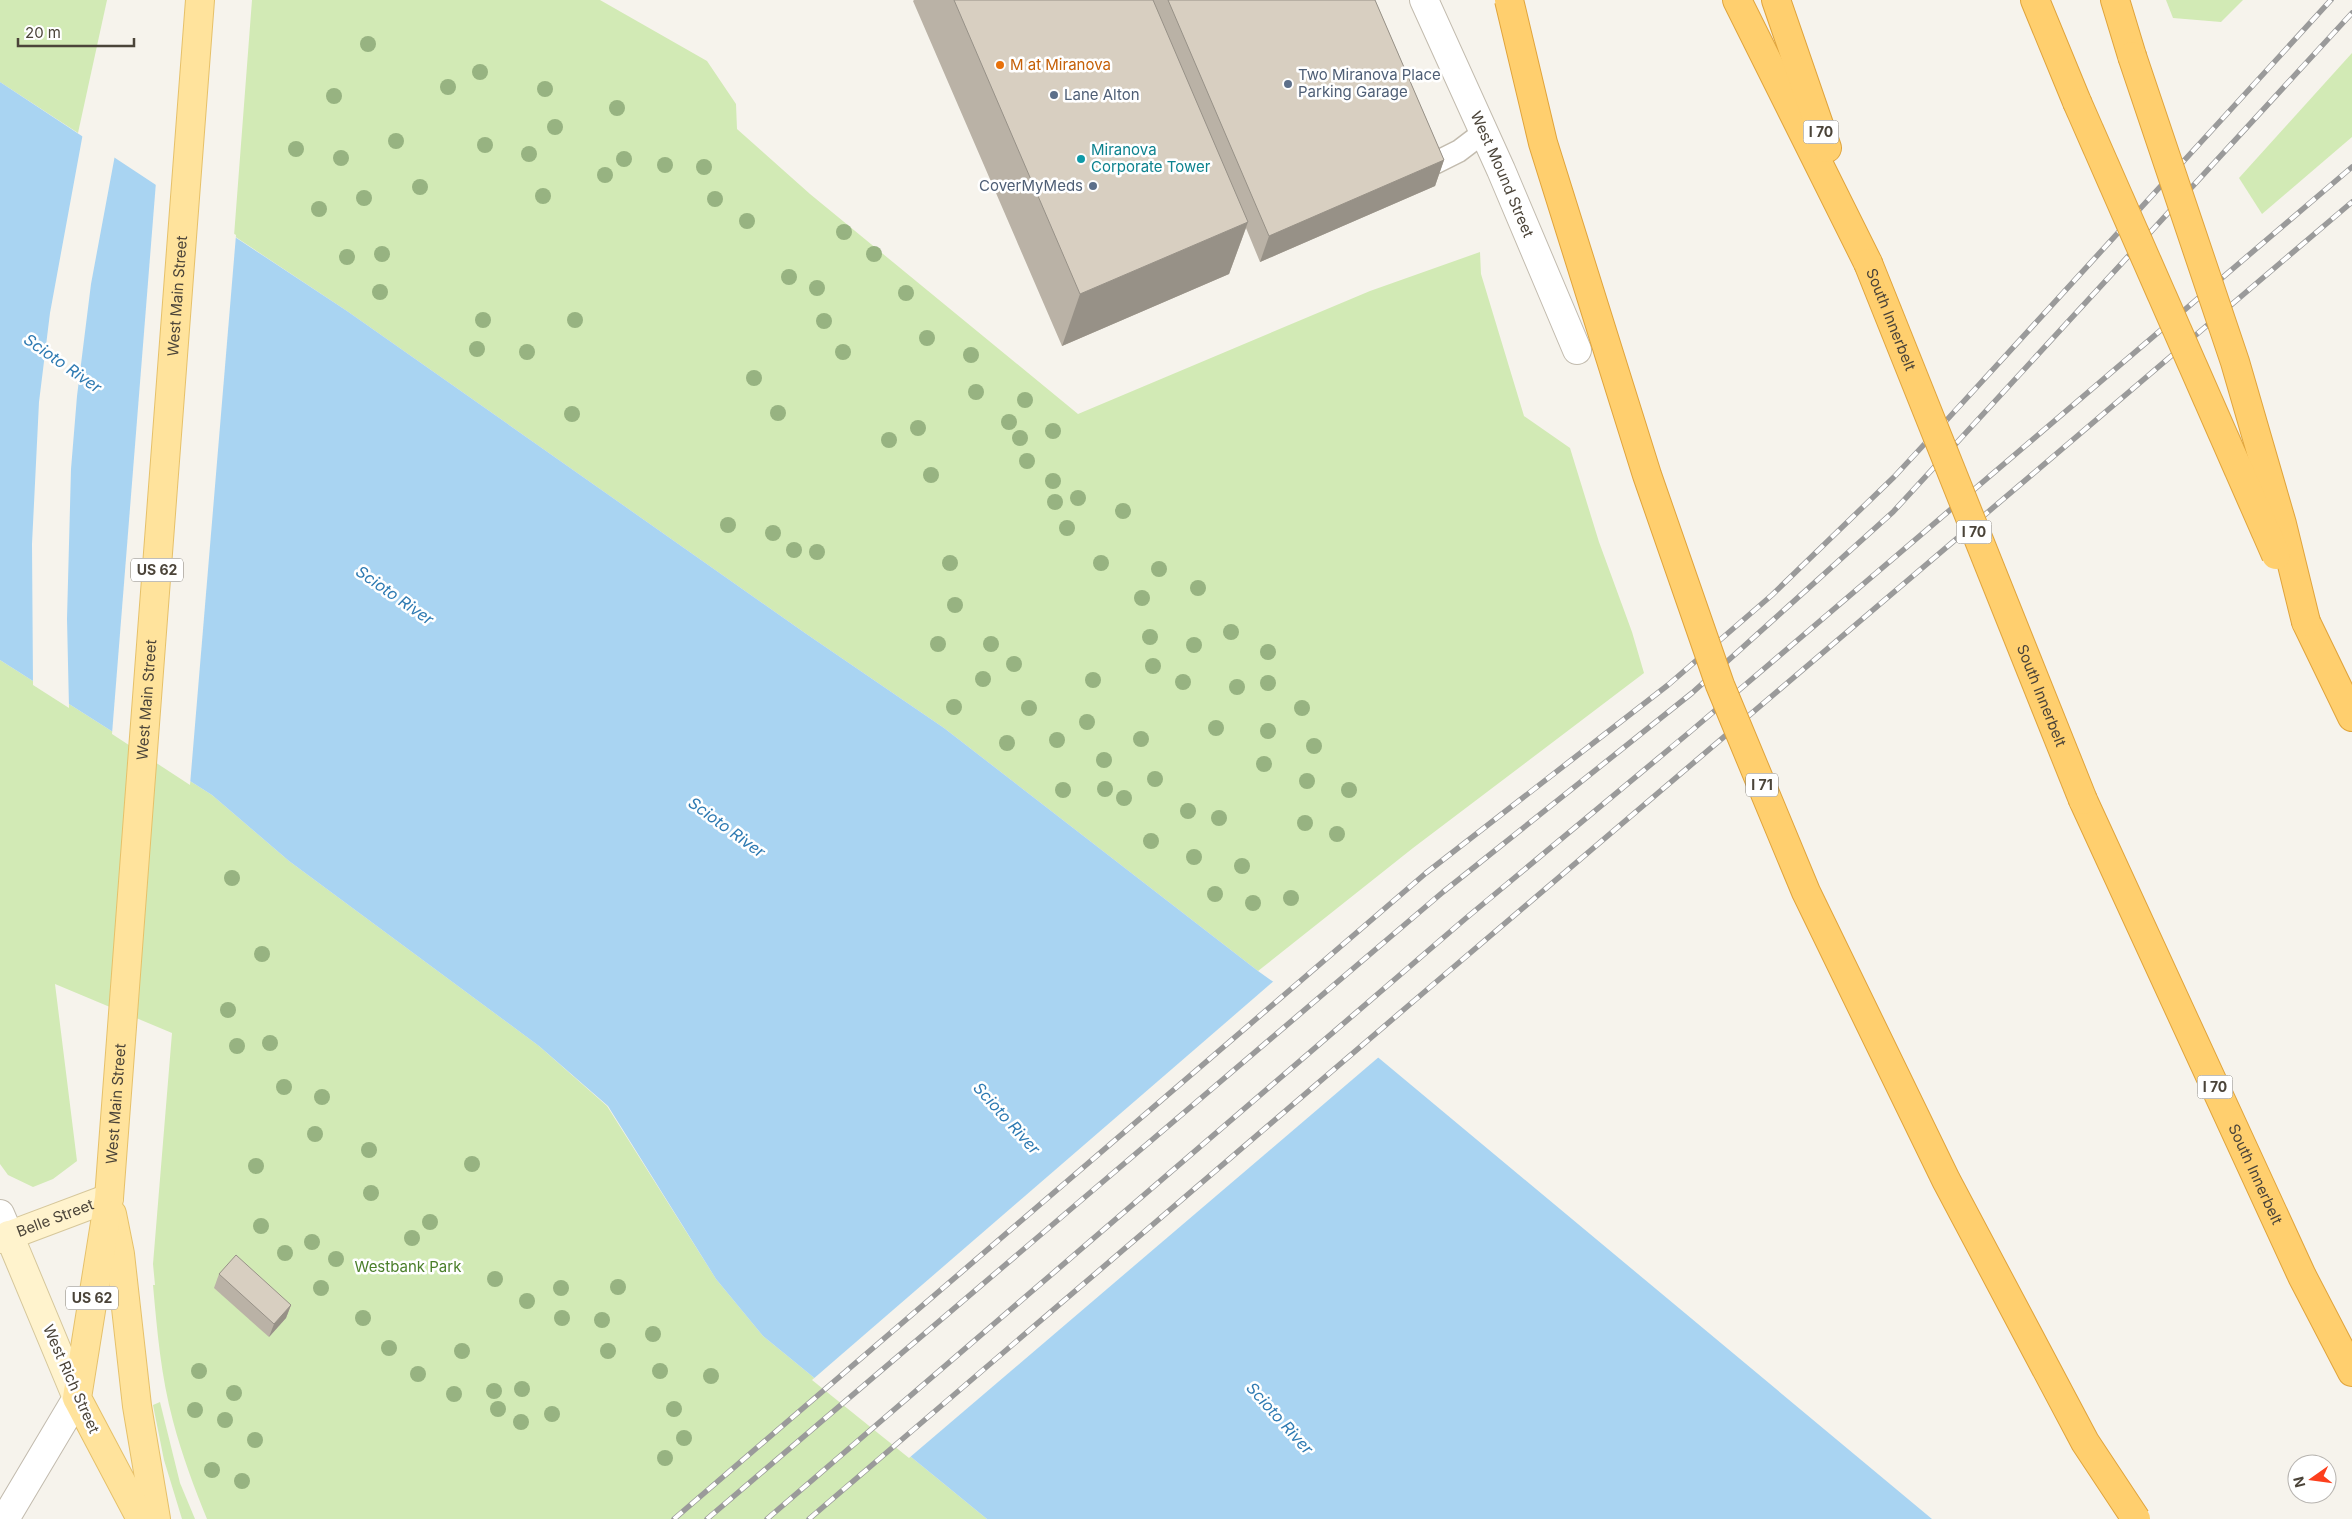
<svg xmlns="http://www.w3.org/2000/svg" width="2352" height="1519" font-family="Inter,sans-serif">
	<style>
		.green { fill: #d2eab5 }
		.water { fill: #a9d4f2 }
		.pier { fill: #f6f3ec }
		.lines { fill: none; stroke-linecap: round; stroke-linejoin: round }
		.lane-casing { stroke: #c2bbae; stroke-width: 24 }
		.street-casing { stroke: #c2bbae; stroke-width: 30 }
		.secondary-casing { stroke: #d6c79b; stroke-width: 30 }
		.primary-casing { stroke: #e6c16a; stroke-width: 30 }
		.highway-casing { stroke: #e0a43c; stroke-width: 30 }
		.lane { stroke: #fff; stroke-width: 21 }
		.street { stroke: #fff; stroke-width: 28 }
		.secondary { stroke: #fff3cd; stroke-width: 28 }
		.primary { stroke: #ffe39c; stroke-width: 28 }
		.highway { stroke: #ffcf6e; stroke-width: 28 }
		.rail-casing { stroke: #9a9a9a; stroke-width: 5.5 }
		.rail { stroke: #fff; stroke-width: 4; stroke-dasharray: 11; stroke-linecap: butt }
		.highway-bridge-casing { stroke: #e0a43c; stroke-width: 30; stroke-linecap: butt }
		.highway-bridge { stroke: #ffcf6e; stroke-width: 28 }
		.tree { fill: #97b381 }
		.wall { fill: #bab2a6 }
		.shaded-wall { fill: #979187 }
		.building { fill: #d8cfc1; stroke: #979187 }
		.food-dot { fill: #e8710a; stroke: #fff; stroke-width: 2 }
		.service-dot { fill: #5c6f8a; stroke: #fff; stroke-width: 2 }
		.culture-dot { fill: #0f9aa8; stroke: #fff; stroke-width: 2 }
		.labels { text-anchor: middle; stroke-width: 5; stroke-linejoin: round; paint-order: stroke }
		.shield { fill: #fff; stroke: #817c74; stroke-width: 1 }
		.shield-label { font-size: 14px; font-weight: bold; fill: #4b4439 }
		.food-label { font-size: 15px; fill: #c56008; stroke: #fff; text-anchor: start }
		.service-label { font-size: 15px; fill: #4e5e75; stroke: #fff; text-anchor: start }
		.culture-label { font-size: 15px; fill: #0d838f; stroke: #fff; text-anchor: start }
		.street-label { font-size: 15px; fill: #4b4439; stroke: #fff }
		.park-label { font-size: 15px; fill: #4a7f2a; stroke: #fff }
		.water-label { font-size: 16px; font-style: italic; fill: #2e7ab2; stroke: #fff }
	</style>
	<rect width="100%" height="100%" fill="#f6f3ec"/>
	<!-- green -->
	<g class="green">
		<polygon points="0,0 107,0 78,133 0,82"/>
		<polygon points="252,0 600,0 707,61 736,104 737,129 810,194 1078,414 1370,291 1480,252 1481,274 1524,416 1570,448 1599,542 1632,632 1644,673 1413,848 1258,971 944,728 805,633 347,311 234,236"/>
		<polygon points="2166,0 2243,0 2221,22 2173,18"/>
		<polygon points="2352,53 2352,137 2262,214 2239,178"/>
		<path d="M0 660 212 795 289 861 539 1046 607 1106 716 1279 763 1336 987 1519H207C194 1487 182 1455 173 1421 161 1377 157 1330 153 1285H155L153 1264 172 1033 55 984 77 1161 53 1179 33 1187 8 1175 0 1164Z"/>
		<polygon points="160,1402 180,1483 195,1519 182,1519 164,1460 153,1405"/>
	</g>
	<!-- water -->
	<polygon class="water" points="0,82 347,311 805,633 944,728 1258,971 1368,1049 1932,1519 987,1519 763,1336 716,1279 608,1106 539,1046 289,861 212,795 0,660"/>
	<!-- pier -->
	<g class="pier">
		<polygon points="83,133 115,155 91,284 77,396 71,469 67,619 69,708 33,685 32,544 39,402 50,313"/>
		<polygon points="156,182 236,235 190,785 112,734"/>
		<polygon points="1275,980 1380,1056 909,1458 812,1380"/>
	</g>
	<g class="lines">
		<!-- lane casing -->
		<g class="lane-casing">
			<polyline id="lane" points="1427,167 1459,151 1484,132"/>
		</g>
		<!-- street casing -->
		<g class="street-casing">
			<g id="street">
				<path id="s1" d="M1424 0 1501 170 1577 350"/>
				<polyline points="0,1214 9,1235"/>
				<polyline points="5,1519 77,1398"/>
			</g>
		</g>
		<!-- secondary casing -->
		<g class="secondary-casing">
			<g id="secondary">
				<polyline points="9,1235 77,1398"/>
				<path id="s2" d="M0 1239 109 1198"/>
			</g>
		</g>
		<!-- primary casing -->
		<g class="primary-casing">
			<g id="primary">
				<polyline points="112,1214 120,1254 137,1406 156,1519"/>
				<path id="s3" d="M141 1519 77 1398 109 1198 200 0"/>
			</g>
		</g>
		<!-- highway casing -->
		<g class="highway-casing">
			<g id="highway">
				<polyline points="1737,0 1868,263"/>
				<polyline points="1776,0 1827,148"/>
				<polyline points="2035,0 2077,102"/>
				<polyline points="2115,0 2132,56"/>
				<polyline points="2306,622 2352,717"/>
				<path id="s4" d="M2083 800 2302 1276 2352 1372"/>
			</g>
		</g>
		<!-- lane -->
		<use href="#lane" class="lane"/>
		<!-- street -->
		<use href="#street" class="street"/>
		<!-- secondary -->
		<use href="#secondary" class="secondary"/>
		<!-- primary -->
		<use href="#primary" class="primary"/>
		<!-- highway -->
		<use href="#highway" class="highway"/>
		<!-- rail casing -->
		<g class="rail-casing">
			<g id="rail">
				<polyline points="674,1519 1426,873 1668,685 1772,595 1894,477 1944,423 2331,0"/>
				<polyline points="707,1519 1443,892 1692,693 1893,512 2352,13"/>
				<polyline points="767,1519 1465,919 1691,731 2352,167"/>
				<polyline points="809,1519 1422,994 2352,202"/>
			</g>
		</g>
		<!-- rail -->
		<use href="#rail" class="rail"/>
		<!-- highway-bridge casing -->
		<g class="highway-bridge-casing">
			<g id="highway-bridge">
				<polyline points="1509,0 1543,143 1647,475 1720,685 1806,892 1946,1180 2085,1442 2136,1519"/>
				<polyline points="2132,56 2235,362 2282,524 2306,622"/>
				<polyline points="2077,102 2276,555"/>
				<path id="s5" d="M1868 263 2083 800"/>
			</g>
		</g>
		<!-- highway-bridge -->
		<use href="#highway-bridge" class="highway-bridge"/>
	</g>
	<!-- trees -->
	<g class="tree">
		<circle cx="368" cy="44" r="8"/>
		<circle cx="480" cy="72" r="8"/>
		<circle cx="448" cy="87" r="8"/>
		<circle cx="545" cy="89" r="8"/>
		<circle cx="334" cy="96" r="8"/>
		<circle cx="617" cy="108" r="8"/>
		<circle cx="555" cy="127" r="8"/>
		<circle cx="396" cy="141" r="8"/>
		<circle cx="485" cy="145" r="8"/>
		<circle cx="296" cy="149" r="8"/>
		<circle cx="529" cy="154" r="8"/>
		<circle cx="341" cy="158" r="8"/>
		<circle cx="624" cy="159" r="8"/>
		<circle cx="665" cy="165" r="8"/>
		<circle cx="704" cy="167" r="8"/>
		<circle cx="605" cy="175" r="8"/>
		<circle cx="420" cy="187" r="8"/>
		<circle cx="543" cy="196" r="8"/>
		<circle cx="364" cy="198" r="8"/>
		<circle cx="715" cy="199" r="8"/>
		<circle cx="319" cy="209" r="8"/>
		<circle cx="747" cy="221" r="8"/>
		<circle cx="844" cy="232" r="8"/>
		<circle cx="382" cy="254" r="8"/>
		<circle cx="874" cy="254" r="8"/>
		<circle cx="347" cy="257" r="8"/>
		<circle cx="789" cy="277" r="8"/>
		<circle cx="817" cy="288" r="8"/>
		<circle cx="380" cy="292" r="8"/>
		<circle cx="906" cy="293" r="8"/>
		<circle cx="483" cy="320" r="8"/>
		<circle cx="575" cy="320" r="8"/>
		<circle cx="824" cy="321" r="8"/>
		<circle cx="927" cy="338" r="8"/>
		<circle cx="477" cy="349" r="8"/>
		<circle cx="527" cy="352" r="8"/>
		<circle cx="843" cy="352" r="8"/>
		<circle cx="971" cy="355" r="8"/>
		<circle cx="754" cy="378" r="8"/>
		<circle cx="976" cy="392" r="8"/>
		<circle cx="1025" cy="400" r="8"/>
		<circle cx="778" cy="413" r="8"/>
		<circle cx="572" cy="414" r="8"/>
		<circle cx="1009" cy="422" r="8"/>
		<circle cx="918" cy="428" r="8"/>
		<circle cx="1053" cy="431" r="8"/>
		<circle cx="1020" cy="438" r="8"/>
		<circle cx="889" cy="440" r="8"/>
		<circle cx="1027" cy="461" r="8"/>
		<circle cx="931" cy="475" r="8"/>
		<circle cx="1053" cy="481" r="8"/>
		<circle cx="1078" cy="498" r="8"/>
		<circle cx="1055" cy="502" r="8"/>
		<circle cx="1123" cy="511" r="8"/>
		<circle cx="728" cy="525" r="8"/>
		<circle cx="1067" cy="528" r="8"/>
		<circle cx="773" cy="533" r="8"/>
		<circle cx="794" cy="550" r="8"/>
		<circle cx="817" cy="552" r="8"/>
		<circle cx="950" cy="563" r="8"/>
		<circle cx="1101" cy="563" r="8"/>
		<circle cx="1159" cy="569" r="8"/>
		<circle cx="1198" cy="588" r="8"/>
		<circle cx="1142" cy="598" r="8"/>
		<circle cx="955" cy="605" r="8"/>
		<circle cx="1231" cy="632" r="8"/>
		<circle cx="1150" cy="637" r="8"/>
		<circle cx="938" cy="644" r="8"/>
		<circle cx="991" cy="644" r="8"/>
		<circle cx="1194" cy="645" r="8"/>
		<circle cx="1268" cy="652" r="8"/>
		<circle cx="1014" cy="664" r="8"/>
		<circle cx="1153" cy="666" r="8"/>
		<circle cx="983" cy="679" r="8"/>
		<circle cx="1093" cy="680" r="8"/>
		<circle cx="1183" cy="682" r="8"/>
		<circle cx="1268" cy="683" r="8"/>
		<circle cx="1237" cy="687" r="8"/>
		<circle cx="954" cy="707" r="8"/>
		<circle cx="1029" cy="708" r="8"/>
		<circle cx="1302" cy="708" r="8"/>
		<circle cx="1087" cy="722" r="8"/>
		<circle cx="1216" cy="728" r="8"/>
		<circle cx="1268" cy="731" r="8"/>
		<circle cx="1141" cy="739" r="8"/>
		<circle cx="1057" cy="740" r="8"/>
		<circle cx="1007" cy="743" r="8"/>
		<circle cx="1314" cy="746" r="8"/>
		<circle cx="1104" cy="760" r="8"/>
		<circle cx="1264" cy="764" r="8"/>
		<circle cx="1155" cy="779" r="8"/>
		<circle cx="1307" cy="781" r="8"/>
		<circle cx="1105" cy="789" r="8"/>
		<circle cx="1063" cy="790" r="8"/>
		<circle cx="1349" cy="790" r="8"/>
		<circle cx="1124" cy="798" r="8"/>
		<circle cx="1188" cy="811" r="8"/>
		<circle cx="1219" cy="818" r="8"/>
		<circle cx="1305" cy="823" r="8"/>
		<circle cx="1337" cy="834" r="8"/>
		<circle cx="1151" cy="841" r="8"/>
		<circle cx="1194" cy="857" r="8"/>
		<circle cx="1242" cy="866" r="8"/>
		<circle cx="232" cy="878" r="8"/>
		<circle cx="1215" cy="894" r="8"/>
		<circle cx="1291" cy="898" r="8"/>
		<circle cx="1253" cy="903" r="8"/>
		<circle cx="262" cy="954" r="8"/>
		<circle cx="228" cy="1010" r="8"/>
		<circle cx="270" cy="1043" r="8"/>
		<circle cx="237" cy="1046" r="8"/>
		<circle cx="284" cy="1087" r="8"/>
		<circle cx="322" cy="1097" r="8"/>
		<circle cx="315" cy="1134" r="8"/>
		<circle cx="369" cy="1150" r="8"/>
		<circle cx="472" cy="1164" r="8"/>
		<circle cx="256" cy="1166" r="8"/>
		<circle cx="371" cy="1193" r="8"/>
		<circle cx="430" cy="1222" r="8"/>
		<circle cx="261" cy="1226" r="8"/>
		<circle cx="412" cy="1238" r="8"/>
		<circle cx="312" cy="1242" r="8"/>
		<circle cx="285" cy="1253" r="8"/>
		<circle cx="336" cy="1259" r="8"/>
		<circle cx="495" cy="1279" r="8"/>
		<circle cx="618" cy="1287" r="8"/>
		<circle cx="321" cy="1288" r="8"/>
		<circle cx="561" cy="1288" r="8"/>
		<circle cx="527" cy="1301" r="8"/>
		<circle cx="363" cy="1318" r="8"/>
		<circle cx="562" cy="1318" r="8"/>
		<circle cx="602" cy="1320" r="8"/>
		<circle cx="653" cy="1334" r="8"/>
		<circle cx="389" cy="1348" r="8"/>
		<circle cx="462" cy="1351" r="8"/>
		<circle cx="608" cy="1351" r="8"/>
		<circle cx="199" cy="1371" r="8"/>
		<circle cx="660" cy="1371" r="8"/>
		<circle cx="418" cy="1374" r="8"/>
		<circle cx="711" cy="1376" r="8"/>
		<circle cx="522" cy="1389" r="8"/>
		<circle cx="494" cy="1391" r="8"/>
		<circle cx="234" cy="1393" r="8"/>
		<circle cx="454" cy="1394" r="8"/>
		<circle cx="498" cy="1409" r="8"/>
		<circle cx="674" cy="1409" r="8"/>
		<circle cx="195" cy="1410" r="8"/>
		<circle cx="552" cy="1414" r="8"/>
		<circle cx="225" cy="1420" r="8"/>
		<circle cx="521" cy="1422" r="8"/>
		<circle cx="684" cy="1438" r="8"/>
		<circle cx="255" cy="1440" r="8"/>
		<circle cx="665" cy="1458" r="8"/>
		<circle cx="212" cy="1470" r="8"/>
		<circle cx="242" cy="1481" r="8"/>
	</g>
	<!-- wall -->
	<g class="wall">
		<polygon points="914,0 1375,0 1444,160 1435,186 1260,262 1246,228 1229,274 1062,346 913,1"/>
		<polygon points="219,1274 291,1305 286,1318 269,1337 214,1288"/>
	</g>
	<!-- shaded-wall -->
	<g class="shaded-wall">
		<polygon points="1444,160 1435,186 1260,262 1269,236"/>
		<polygon points="1248,222 1229,274 1062,346 1080,294"/>
		<polygon points="291,1305 286,1318 269,1337 274,1324"/>
	</g>
	<!-- building -->
	<g class="building">
		<polygon points="954,0 1153,0 1248,222 1080,294"/>
		<polygon points="1168,0 1375,0 1444,160 1269,236"/>
		<polygon points="236,1255 291,1305 274,1324 219,1274"/>
	</g>
	<!-- markers -->
	<circle class="food-dot" cx="1000" cy="65" r="5"/>
	<g class="service-dot">
		<circle cx="1288" cy="84" r="5"/>
		<circle cx="1054" cy="95" r="5"/>
		<circle cx="1093" cy="186" r="5"/>
	</g>
	<circle class="culture-dot" cx="1081" cy="159" r="5"/>
	<g class="labels">
		<!-- shield labels -->
		<g class="shield">
			<rect x="1803.5" y="120.5" width="35" height="23" rx="4"/>
			<rect x="1956.5" y="520.5" width="35" height="23" rx="4"/>
			<rect x="131" y="558.5" width="52" height="23" rx="4"/>
			<rect x="1746" y="773.5" width="32" height="23" rx="4"/>
			<rect x="2197.5" y="1075.5" width="35" height="23" rx="4"/>
			<rect x="66" y="1286.5" width="52" height="23" rx="4"/>
		</g>
		<g class="shield-label">
			<text x="1821" y="137">I 70</text>
			<text x="1974" y="537">I 70</text>
			<text x="157" y="575">US 62</text>
			<text x="1762" y="790">I 71</text>
			<text x="2215" y="1092">I 70</text>
			<text x="92" y="1303">US 62</text>
		</g>
		<!-- food labels -->
		<g class="food-label">
			<text x="1010" y="70">M at Miranova</text>
		</g>
		<!-- service labels -->
		<g class="service-label">
			<text x="1298" y="80">Two Miranova Place<tspan x="1298" dy="17">Parking Garage</tspan></text>
			<text x="1064" y="100">Lane Alton</text>
			<text x="1083" y="191" text-anchor="end">CoverMyMeds</text>
		</g>
		<!-- culture labels -->
		<g class="culture-label">
			<text x="1091" y="155">Miranova<tspan x="1091" dy="17">Corporate Tower</tspan></text>
		</g>
		<!-- street labels -->
		<g class="street-label">
			<text dy="5" stroke="none"><textPath href="#s1" startOffset="191">West Mound Street</textPath></text>
			<text dy="5" stroke="none"><textPath href="#s3" startOffset="1244">West Main Street</textPath></text>
			<text dy="5" stroke="none"><textPath href="#s5" startOffset="61">South Innerbelt</textPath></text>
			<text dy="5" stroke="none"><textPath href="#s5" startOffset="466">South Innerbelt</textPath></text>
			<text dy="5" stroke="none"><textPath href="#s3" startOffset="839">West Main Street</textPath></text>
			<text dy="5" stroke="none"><textPath href="#s3" startOffset="434">West Main Street</textPath></text>
			<text dy="5" stroke="none"><textPath href="#s4" startOffset="412">South Innerbelt</textPath></text>
			<text dy="5" stroke="none"><textPath href="#s2" startOffset="59">Belle Street</textPath></text>
			<text transform="translate(71 1379) rotate(66)" y="5">West Rich Street</text>
		</g>
		<!-- park labels -->
		<g class="park-label">
			<text x="408" y="1272">Westbank Park</text>
		</g>
		<!-- water labels -->
		<g class="water-label">
			<text transform="translate(63 363) rotate(35)" y="6">Scioto River</text>
			<text transform="translate(395 595) rotate(35)" y="6">Scioto River</text>
			<text transform="translate(727 827) rotate(36)" y="6">Scioto River</text>
			<text transform="translate(1007 1118) rotate(48)" y="6">Scioto River</text>
			<text transform="translate(1280 1418) rotate(48)" y="6">Scioto River</text>
		</g>
	</g>
	<!-- north arrow -->
	<g transform="translate(2312 1479) rotate(256)"><circle r="24" fill="#ffffff" stroke="#b7b4b0"/>
	<path d="M0-4L9 19L0 12L-9 19Z" fill="#fc3f1d"/>
	<text y="-8" font-size="14" font-weight="bold" text-anchor="middle" fill="#4b4439">N</text>
	</g>
	<!-- scale -->
	<path d="M18 38v8h116v-8" fill="none" stroke="#4b4439" stroke-width="2.5"/>
	<text x="25" y="38" font-size="15" fill="#4b4439" stroke="#ffffff" stroke-width="4" paint-order="stroke">20 m</text>
</svg>
